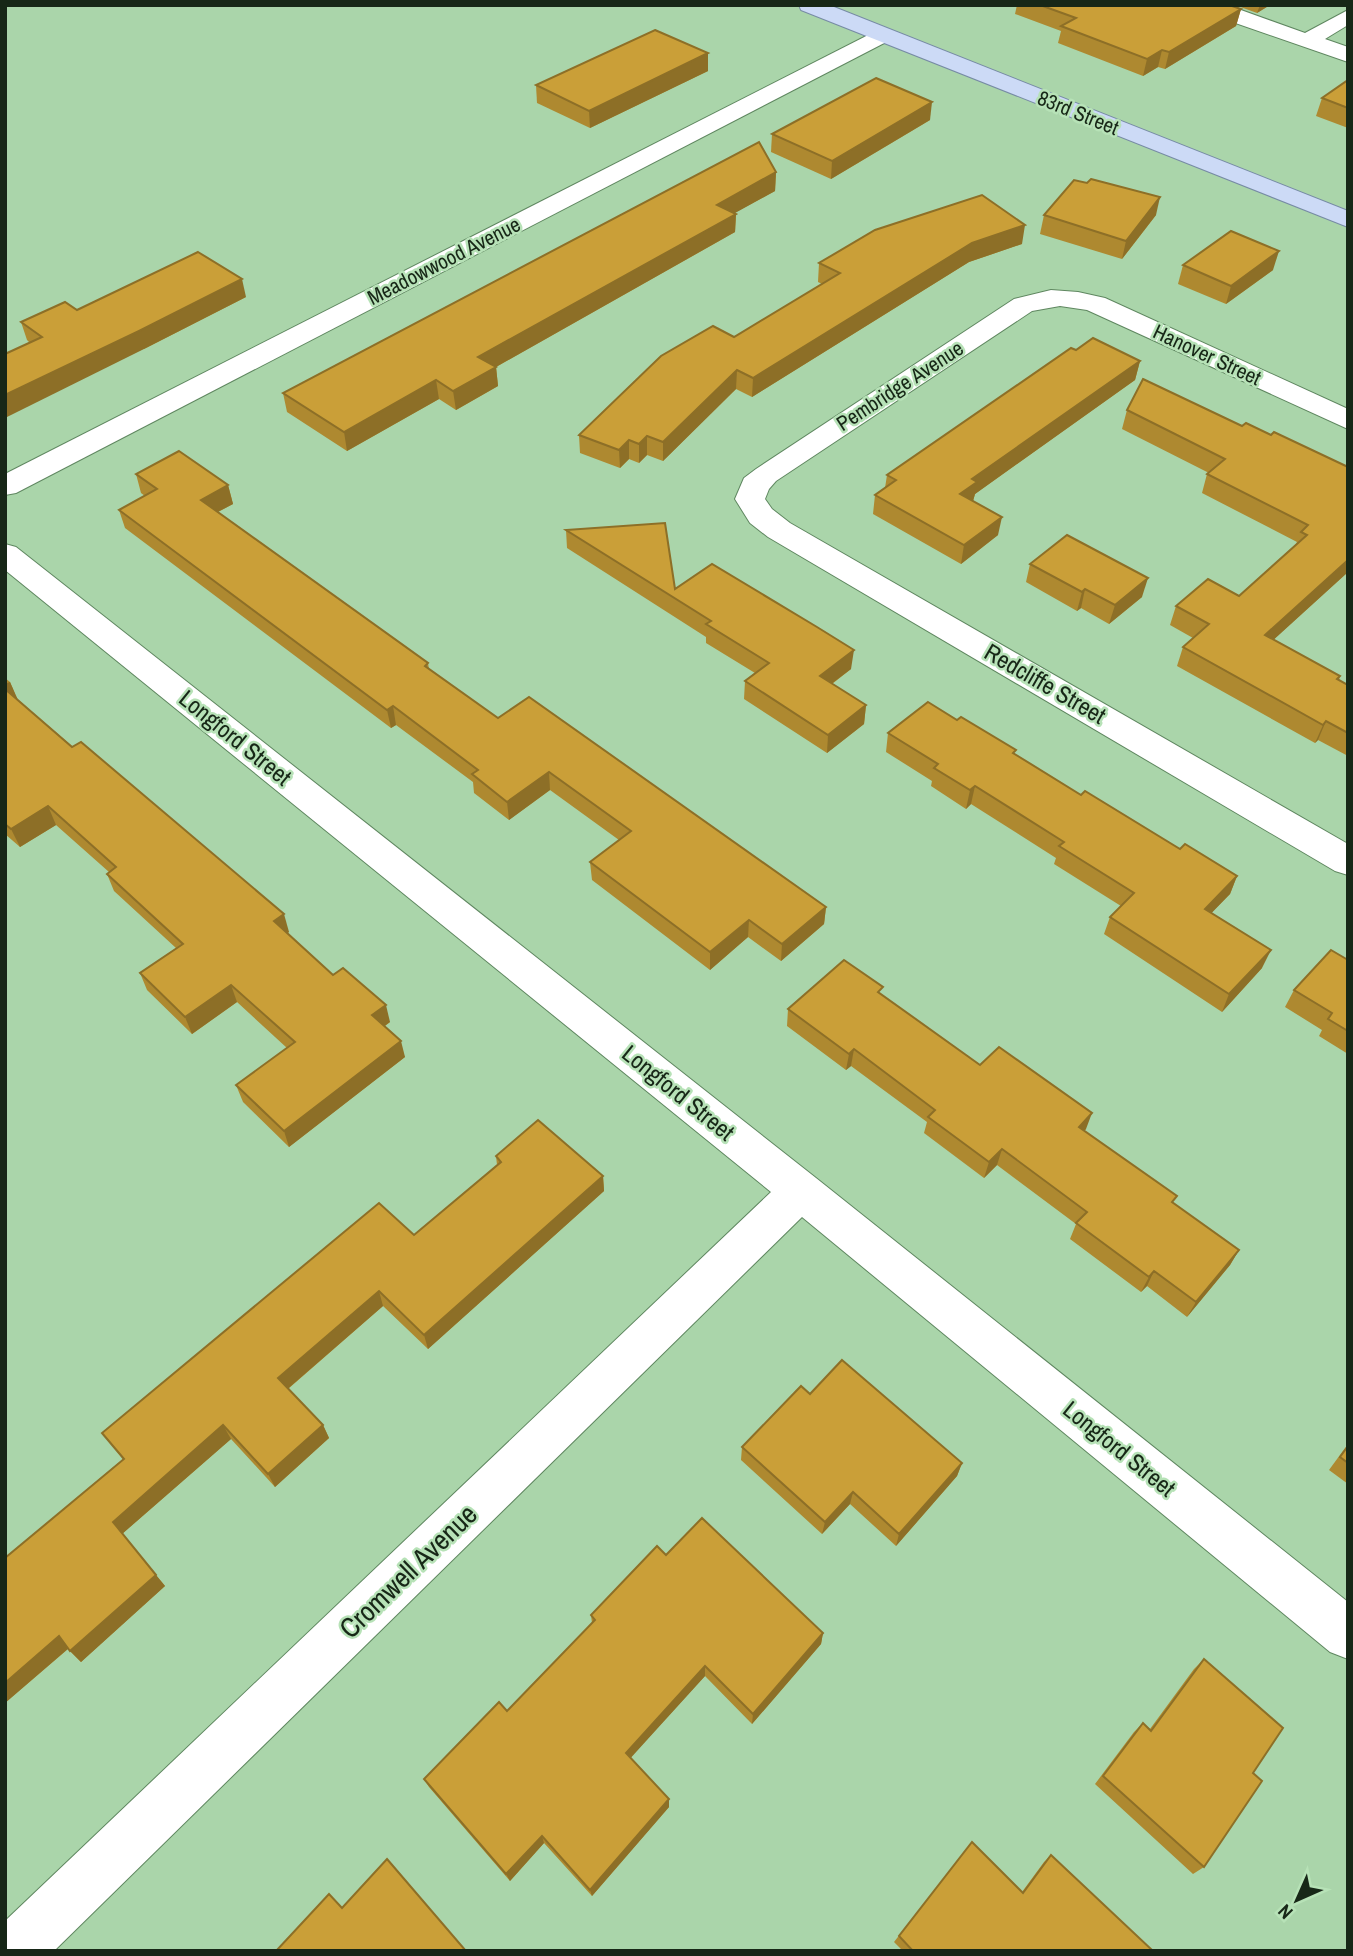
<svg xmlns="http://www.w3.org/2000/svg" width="1353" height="1956" font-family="'Archivo Narrow',sans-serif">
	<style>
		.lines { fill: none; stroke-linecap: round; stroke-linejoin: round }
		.minor-casing { stroke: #5f8760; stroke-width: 2 }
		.major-casing { stroke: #778ba4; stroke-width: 2 }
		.minor { fill: #fff; fill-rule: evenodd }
		.major { fill: #ccdaf6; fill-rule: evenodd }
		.wall { fill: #ae8930 }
		.shaded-wall { fill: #8d6f27 }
		.building { fill: #ca9f38; stroke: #8d6f27; stroke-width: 2 }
		.labels { text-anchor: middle; stroke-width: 5; stroke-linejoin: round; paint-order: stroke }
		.far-street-label { font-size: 21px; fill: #172717; stroke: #b7e2b7 }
		.street-label { font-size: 24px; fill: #172717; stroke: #b7e2b7 }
		.near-street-label { font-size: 28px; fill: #172717; stroke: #b7e2b7 }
	</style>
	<rect width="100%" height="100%" fill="#aad5aa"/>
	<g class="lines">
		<!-- minor casing -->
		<g class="minor-casing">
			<g id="minor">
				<polygon points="1196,5 1227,5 1305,33 1348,10 1348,25 1325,39 1348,47 1348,62 1198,10"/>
				<polygon points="882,28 890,30 893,35 890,40 16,493 5,495 5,474"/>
				<polygon points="1051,290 1078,292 1105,298 1348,409 1348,429 1087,310 1060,306 1032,311 776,481 769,489 765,499 772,509 790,523 1348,844 1348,875 1335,871 768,537 750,523 735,499 744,478 756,469 1014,299"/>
				<polygon points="5,544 16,547 816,1178 1348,1602 1348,1659 1330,1652 802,1217 54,1951 5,1951 5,1921 771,1192 5,570"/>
			</g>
		</g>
		<!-- major casing -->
		<g class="major-casing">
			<polygon id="major" points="799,5 829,5 1348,211 1348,227 801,10"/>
		</g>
		<!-- minor -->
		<use href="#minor" class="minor"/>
		<!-- major -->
		<use href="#major" class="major"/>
	</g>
	<!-- wall -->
	<g class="wall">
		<polygon points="1017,5 1229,5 1241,9 1236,26 1165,69 1158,67 1143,76 1058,43 1061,31 1015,14"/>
		<polygon points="1235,5 1270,5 1257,13"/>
		<polygon points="708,53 708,71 590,128 537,103 536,85"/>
		<polygon points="1348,80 1348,128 1316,116 1322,98"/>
		<polygon points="930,120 831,179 771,152 772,134"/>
		<polygon points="776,172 775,191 734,213 736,214 735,232 496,367 498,386 456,410 439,399 347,451 287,412 283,393"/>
		<polygon points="1044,215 1156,215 1122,259 1040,234"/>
		<polygon points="1022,244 969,262 752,397 736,389 663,461 647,455 639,463 629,459 620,468 580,453 579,435 734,337 822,284 818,282 819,263"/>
		<polygon points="1183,265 1273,270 1226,304 1178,284"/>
		<polygon points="246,297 144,349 30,343 27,340 21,322 77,310"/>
		<polygon points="1076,350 1140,361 1135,380 975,494 973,501 998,535 961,564 873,514 875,495 885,488 887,475"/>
		<polygon points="1127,410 1242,426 1271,435 1348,467 1348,572 1273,640 1340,676 1339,680 1348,685 1348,756 1318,740 1315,743 1177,666 1183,647 1193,638 1170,625 1176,606 1239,596 1296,544 1297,542 1202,493 1207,474 1209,473 1122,429"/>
		<polygon points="136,474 228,485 233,504 218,512 428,663 429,669 498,718 826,907 824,924 781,961 748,937 710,970 592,880 590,862 619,840 550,790 509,820 474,793 473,782 396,725 391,728 125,528 119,510 145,496 141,493"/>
		<polygon points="566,530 675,589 851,669 832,684 866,705 864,724 827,753 744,699 745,681 755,673 706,643 706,637 567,548"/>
		<polygon points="1030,564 1142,597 1109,624 1081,608 1077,611 1026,582"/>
		<polygon points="5,678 10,682 17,699 289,932 287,933 333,975 390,1022 385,1026 405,1057 289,1147 243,1102 236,1085 287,1048 237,1002 192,1034 147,990 140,973 176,948 114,891 107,874 109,872 56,825 20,847 5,834"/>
		<polygon points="888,733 1015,755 1081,795 1180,849 1237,876 1230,894 1211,913 1262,968 1222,1012 1104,934 1110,917 1121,906 1054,864 1056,858 971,804 966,809 931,786 932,781 886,752"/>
		<polygon points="1348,960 1348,1054 1319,1036 1322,1030 1285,1007 1294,990"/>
		<polygon points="882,995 980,1065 1086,1129 1084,1131 1173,1203 1239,1250 1230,1265 1187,1317 1147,1286 1141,1292 1070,1239 1076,1224 997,1165 984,1178 924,1133 927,1122 851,1066 846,1070 787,1026 788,1009"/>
		<polygon points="496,1156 603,1176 604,1191 428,1349 383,1306 288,1389 323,1425 329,1438 275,1487 231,1439 122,1534 165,1586 81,1662 68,1649 5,1703 5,1558 123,1459 102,1433 414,1235 497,1165"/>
		<polygon points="810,1394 962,1463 957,1476 896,1546 850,1504 822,1534 741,1460 742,1447"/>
		<polygon points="1348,1444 1348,1484 1329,1470"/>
		<polygon points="666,1555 823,1633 821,1644 752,1724 705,1676 630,1758 669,1807 592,1896 544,1843 510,1881 429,1787 424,1779 507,1711 592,1623 591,1615"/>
		<polygon points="1204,1659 1253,1773 1204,1867 1193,1874 1095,1784 1134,1732 1143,1723 1150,1729 1194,1669"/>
		<polygon points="972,1842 1022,1892 1044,1862 1051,1855 1151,1951 903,1951 894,1942"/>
	</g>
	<!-- shaded-wall -->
	<g class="shaded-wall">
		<polygon points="1260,5 1270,5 1257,13"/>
		<polygon points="1241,9 1236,26 1165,69 1169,52"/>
		<polygon points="1162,50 1158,67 1143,76 1147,59"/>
		<polygon points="708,53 708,71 590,128 589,111"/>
		<polygon points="932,102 930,120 831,179 832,161"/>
		<polygon points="776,172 775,191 717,223 717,205"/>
		<polygon points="1160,197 1156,215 1122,259 1126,241"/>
		<polygon points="736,214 735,232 480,376 478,357"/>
		<polygon points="1025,225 1022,244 969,262 752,397 753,378 972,243"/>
		<polygon points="1279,251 1273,270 1226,304 1231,286"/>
		<polygon points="242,279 246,297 144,349 5,418 5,395"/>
		<polygon points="1140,361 1135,380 975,494 973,501 957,513 960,494 972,479"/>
		<polygon points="496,367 498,386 456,410 453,391"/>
		<polygon points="737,370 736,389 663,461 663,442"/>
		<polygon points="436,380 439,399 347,451 344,432"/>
		<polygon points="647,436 647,455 639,463 639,444"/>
		<polygon points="629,440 629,459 620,468 619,450"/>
		<polygon points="228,485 233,504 206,518 201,500"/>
		<polygon points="1002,517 998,535 961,564 964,545"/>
		<polygon points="1348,560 1348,572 1258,654 1265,635"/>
		<polygon points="1148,578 1142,597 1109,624 1115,605"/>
		<polygon points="1085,589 1081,608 1077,611 1082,592"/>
		<polygon points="854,650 851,669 818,694 820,676"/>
		<polygon points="10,682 18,700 5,694 5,684"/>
		<polygon points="866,705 864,724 827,753 828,735"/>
		<polygon points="393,706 396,725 391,728 387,710"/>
		<polygon points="1326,721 1318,740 1315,743 1323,725"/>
		<polygon points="549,772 550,790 509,820 507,802"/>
		<polygon points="975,786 971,804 966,809 970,790"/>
		<polygon points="48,806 56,825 20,847 11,829"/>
		<polygon points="1237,876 1230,894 1198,927 1205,909"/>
		<polygon points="826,907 824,924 781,961 782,944"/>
		<polygon points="284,914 289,932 279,939 274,921"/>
		<polygon points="749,920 748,937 710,970 710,952"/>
		<polygon points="1271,950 1262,968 1222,1012 1229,994"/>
		<polygon points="231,985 237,1002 192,1034 185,1017"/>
		<polygon points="386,1005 390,1022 376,1032 372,1015"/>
		<polygon points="401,1041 405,1057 289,1147 284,1131"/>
		<polygon points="854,1049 851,1066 846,1070 849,1054"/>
		<polygon points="1092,1113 1086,1129 1073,1143 1079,1127"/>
		<polygon points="1002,1149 997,1165 984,1178 989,1162"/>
		<polygon points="603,1176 604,1191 428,1349 424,1335"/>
		<polygon points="1239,1250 1230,1265 1187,1317 1196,1302"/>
		<polygon points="1154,1271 1147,1286 1141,1292 1149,1277"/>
		<polygon points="379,1291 383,1306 284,1392 278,1378"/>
		<polygon points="223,1425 231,1439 122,1534 113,1522"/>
		<polygon points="323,1425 329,1438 275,1487 268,1474"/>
		<polygon points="962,1463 957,1476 896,1546 899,1534"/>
		<polygon points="853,1492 850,1504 822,1534 825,1522"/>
		<polygon points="156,1575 165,1586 81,1662 70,1651"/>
		<polygon points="823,1633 821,1644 752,1724 753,1714"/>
		<polygon points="59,1636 70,1647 5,1703 5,1683"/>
		<polygon points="705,1666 705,1676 627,1762 626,1753"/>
		<polygon points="669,1799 669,1807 592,1896 590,1890"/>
		<polygon points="542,1836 544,1843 510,1881 506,1874"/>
	</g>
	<!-- building -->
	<g class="building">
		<polygon points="1040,5 1229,5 1241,9 1169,52 1162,50 1147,59 1061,26 1076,18"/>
		<polygon points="655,30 708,53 589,111 536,85"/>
		<polygon points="876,78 932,102 832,161 772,134"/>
		<polygon points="1348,80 1348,108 1322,98"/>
		<polygon points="759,142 776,172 717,205 736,214 478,357 496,367 453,391 436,380 344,432 283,393"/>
		<polygon points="1091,179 1160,197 1126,241 1044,215 1074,180 1087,183"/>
		<polygon points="982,195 1025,225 972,243 753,378 737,370 663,442 647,436 639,444 629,440 619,450 579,435 661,356 713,326 734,337 840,273 819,263 875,230"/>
		<polygon points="1231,231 1279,251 1231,286 1183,265"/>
		<polygon points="198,252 242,279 139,331 5,395 5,354 42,337 21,322 65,302 77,310"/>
		<polygon points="1093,338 1140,361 972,479 977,482 960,494 1002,517 964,545 875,495 896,480 887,475 1071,348 1076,350"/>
		<polygon points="1143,379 1242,426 1246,423 1271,435 1274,432 1348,467 1348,560 1265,635 1340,676 1337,679 1348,685 1348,733 1326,721 1323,725 1183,647 1209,624 1176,606 1208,579 1239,596 1307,535 1301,532 1308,525 1207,474 1225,459 1127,410"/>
		<polygon points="179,451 228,485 201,500 428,663 425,666 498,718 529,697 826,907 782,944 749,920 710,952 590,862 631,831 549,772 507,802 472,774 478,770 393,706 387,710 119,510 157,489 136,474"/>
		<polygon points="665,523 675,589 712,564 817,627 854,650 820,676 866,705 828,735 745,681 769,663 706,624 711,621 566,530"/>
		<polygon points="1067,535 1148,578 1115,605 1085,589 1082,592 1030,564"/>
		<polygon points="5,689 72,747 81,742 284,914 274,921 333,975 343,968 386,1005 372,1015 401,1041 284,1131 236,1085 295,1042 231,985 185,1017 140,973 183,944 107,874 116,867 48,806 11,829 5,824"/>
		<polygon points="928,702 957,720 961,717 1016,750 1013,753 1081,795 1085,791 1180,849 1185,844 1237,876 1205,909 1271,950 1229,994 1110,917 1134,893 1059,846 1064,842 975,786 970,790 934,768 938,764 888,733"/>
		<polygon points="1331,950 1348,960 1348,1031 1328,1019 1332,1013 1294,990"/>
		<polygon points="844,960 883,987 878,992 980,1065 999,1047 1092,1113 1079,1127 1177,1196 1172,1202 1239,1250 1196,1302 1154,1271 1149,1277 1076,1223 1087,1212 1002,1149 989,1162 928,1117 935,1110 854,1049 849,1054 788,1009"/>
		<polygon points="538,1120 603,1176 424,1335 379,1291 278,1378 323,1425 268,1474 223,1425 113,1522 156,1575 70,1651 59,1636 5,1683 5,1558 124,1459 102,1433 379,1203 414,1235 501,1162 496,1156"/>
		<polygon points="842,1360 962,1463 899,1534 853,1492 825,1522 742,1447 801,1386 810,1394"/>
		<polygon points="1348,1446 1348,1463 1340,1457"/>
		<polygon points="702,1518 823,1633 753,1714 705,1666 626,1753 669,1799 590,1890 542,1836 506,1874 424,1779 499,1702 507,1711 595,1620 591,1615 657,1546 666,1555"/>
		<polygon points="1204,1659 1283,1728 1253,1773 1262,1781 1204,1867 1103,1776 1143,1723 1151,1731"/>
		<polygon points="972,1842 1023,1893 1051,1855 1152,1950 913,1951 899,1936"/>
		<polygon points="387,1859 466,1951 276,1951 329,1894 342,1908"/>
	</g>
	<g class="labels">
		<!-- far-street labels -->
		<g class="far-street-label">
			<text transform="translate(1078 113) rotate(22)" y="7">83rd Street</text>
			<text transform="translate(444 261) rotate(-27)" y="7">Meadowwood Avenue</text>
			<text transform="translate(1207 355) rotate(25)" y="7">Hanover Street</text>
			<text transform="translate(900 386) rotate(-33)" y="7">Pembridge Avenue</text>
		</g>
		<!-- street labels -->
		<g class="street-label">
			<text transform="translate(1045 684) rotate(30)" y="8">Redcliffe Street</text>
			<text transform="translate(235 738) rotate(39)" y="8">Longford Street</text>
			<text transform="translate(678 1093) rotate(39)" y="8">Longford Street</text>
			<text transform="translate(1119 1449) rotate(39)" y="8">Longford Street</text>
		</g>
		<!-- near-street labels -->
		<g class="near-street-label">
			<text transform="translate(408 1571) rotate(-44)" y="10">Cromwell Avenue</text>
		</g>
	</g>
	<!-- border -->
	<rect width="1353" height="1956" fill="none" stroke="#172717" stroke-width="14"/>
	<!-- north arrow -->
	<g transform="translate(1297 1900) rotate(225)" stroke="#b7e2b7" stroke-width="5" paint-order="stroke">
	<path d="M0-5L12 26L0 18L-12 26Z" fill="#172717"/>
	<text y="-10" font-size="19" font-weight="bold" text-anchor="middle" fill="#172717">N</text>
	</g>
</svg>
